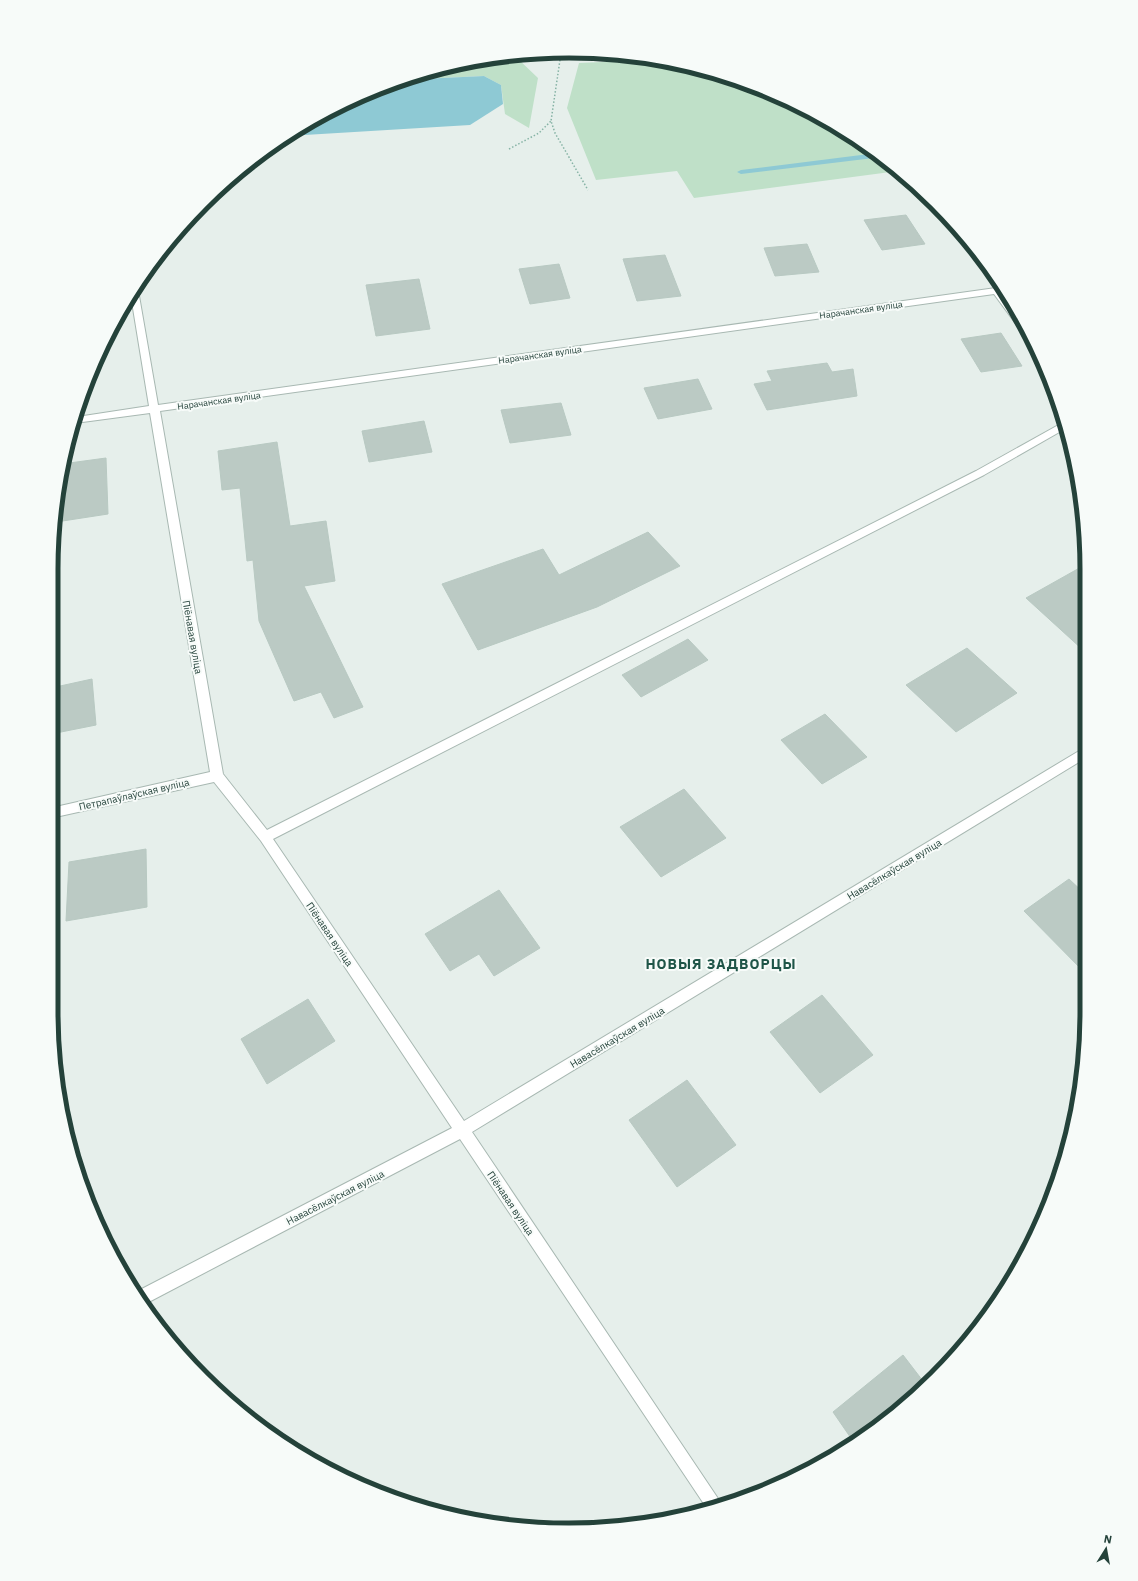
<svg xmlns="http://www.w3.org/2000/svg" width="1138" height="1581" font-family="'IBM Plex Sans',sans-serif">
	<style>
		.green { fill: #bfe0c8 }
		.water { fill: #8ec9d4 }
		.lines { fill: none; stroke-linecap: round; stroke-linejoin: round }
		.stream { fill: #8ec9d4; fill-rule: evenodd }
		.building { fill: #bbcac4; stroke: #b8c9c2 }
		.minor-casing { stroke: #a8b8b2; stroke-width: 2 }
		.path { stroke: #86b3a5; stroke-width: 1.5; stroke-dasharray: 1.5 2; stroke-linecap: butt }
		.minor { fill: #fff; fill-rule: evenodd }
		.labels { text-anchor: middle; stroke-width: 4; stroke-linejoin: round; paint-order: stroke }
		.far-street-label { font-size: 9px; fill: #24423a; stroke: #f7fbf9 }
		.street-label { font-size: 10px; fill: #24423a; stroke: #f7fbf9 }
		.district-label { font-size: 14px; font-weight: bold; letter-spacing: 1px; fill: #1f5548; stroke: #f7fbf9 }
		.rim { fill: none; stroke: #24423a; stroke-width: 5 }
	</style>
	<rect width="100%" height="100%" fill="#e6efeb"/>
	<!-- green -->
	<g class="green">
		<polygon points="516,57 538,78 529,128 505,114 501,85 484,76 399,80 490,58"/>
		<polygon points="649,60 703,69 798,105 885,158 898,171 694,198 677,171 596,180 567,108 579,63"/>
	</g>
	<!-- water -->
	<polygon class="water" points="484,76 501,85 503,104 470,125 288,136 310,120 399,80"/>
	<g class="lines">
		<!-- stream -->
		<polygon class="stream" points="877,153 882,157 741,174 737,172 741,170"/>
	</g>
	<!-- building -->
	<g class="building">
		<polygon points="906,215 925,244 882,250 864,220"/>
		<polygon points="807,244 819,272 775,276 764,248"/>
		<polygon points="665,255 681,296 637,301 623,259"/>
		<polygon points="559,264 570,298 530,304 519,269"/>
		<polygon points="419,279 430,329 376,336 366,285"/>
		<polygon points="1001,333 1022,366 981,372 961,339"/>
		<polygon points="827,363 832,372 853,369 857,396 767,410 754,384 772,381 767,371"/>
		<polygon points="698,379 712,409 658,419 644,388"/>
		<polygon points="561,403 571,435 510,443 501,410"/>
		<polygon points="424,421 432,452 369,462 362,431"/>
		<polygon points="277,442 290,526 326,521 335,581 304,586 363,707 334,718 321,692 294,701 259,621 253,560 247,561 240,488 222,490 218,451"/>
		<polygon points="106,458 108,514 56,522 62,464"/>
		<polygon points="648,532 680,566 597,607 478,650 442,584 543,549 559,575"/>
		<polygon points="1083,566 1083,650 1026,598"/>
		<polygon points="688,639 708,660 641,697 622,675"/>
		<polygon points="967,648 1017,693 956,732 906,685"/>
		<polygon points="92,679 96,725 51,734 51,688"/>
		<polygon points="825,714 867,757 822,784 781,740"/>
		<polygon points="684,789 726,838 661,877 620,827"/>
		<polygon points="146,849 147,907 66,921 69,862"/>
		<polygon points="1069,879 1085,894 1085,973 1024,911"/>
		<polygon points="499,890 540,948 494,976 479,954 450,971 425,934"/>
		<polygon points="822,995 873,1055 820,1093 770,1032"/>
		<polygon points="308,999 335,1041 267,1084 241,1039"/>
		<polygon points="687,1080 736,1145 677,1187 629,1120"/>
		<polygon points="903,1355 926,1385 910,1402 855,1444 833,1412"/>
	</g>
	<g class="lines">
		<!-- minor casing -->
		<g class="minor-casing">
			<polygon id="minor" points="1003,287 1006,292 1002,293 1016,312 1029,337 1025,336 994,294 160,411 223,774 267,830 976,471 1062,423 1063,430 984,475 273,839 464,1121 1084,748 1084,759 472,1132 721,1503 706,1507 460,1139 143,1305 134,1293 452,1128 261,841 214,782 51,818 51,808 210,772 150,413 75,423 77,417 149,406 131,296 136,288 138,290 158,405"/>
		</g>
		<!-- path -->
		<g class="path">
			<polyline points="561,53 551,121 555,133 588,190"/>
			<polyline points="509,149 539,133 551,121"/>
		</g>
		<!-- minor -->
		<use href="#minor" class="minor"/>
	</g>
	<g class="labels">
		<!-- far-street labels -->
		<g class="far-street-label">
			<text transform="translate(861 310) rotate(-8)" y="3">Нарачанская вуліца</text>
			<text transform="translate(540 355) rotate(-8)" y="3">Нарачанская вуліца</text>
			<text transform="translate(219 401) rotate(-8)" y="3">Нарачанская вуліца</text>
		</g>
		<!-- street labels -->
		<g class="street-label">
			<text transform="translate(193 637) rotate(80)" y="4">Піёнавая вуліца</text>
			<text transform="translate(134 794) rotate(-13)" y="4">Петрапаўлаўская вуліца</text>
			<text transform="translate(894 869) rotate(-31)" y="4">Навасёлкаўская вуліца</text>
			<text transform="translate(330 934) rotate(56)" y="4">Піёнавая вуліца</text>
			<text transform="translate(617 1037) rotate(-31)" y="4">Навасёлкаўская вуліца</text>
			<text transform="translate(335 1197) rotate(-27)" y="4">Навасёлкаўская вуліца</text>
			<text transform="translate(511 1203) rotate(56)" y="4">Піёнавая вуліца</text>
		</g>
		<!-- district labels -->
		<g class="district-label">
			<text x="721" y="969">НОВЫЯ ЗАДВОРЦЫ</text>
		</g>
	</g>
	<!-- crop -->
	<path d="M0 0H1138V1581H0ZM569 58H569A511 511 0 0 1 1080 569V1012A511 511 0 0 1 569 1523H569A511 511 0 0 1 58 1012V569A511 511 0 0 1 569 58Z" fill="#f7fbf9" fill-rule="evenodd"/>
	<path class="rim" d="M569 58H569A511 511 0 0 1 1080 569V1012A511 511 0 0 1 569 1523H569A511 511 0 0 1 58 1012V569A511 511 0 0 1 569 58Z"/>
	<!-- north arrow -->
	<g transform="translate(1106 1549) rotate(11)" stroke="#f7fbf9" stroke-width="3" paint-order="stroke">
	<path d="M0-3L7 15L0 10L-7 15Z" fill="#24423a"/>
	<text y="-6" font-size="11" font-weight="bold" text-anchor="middle" fill="#24423a">N</text>
	</g>
</svg>
